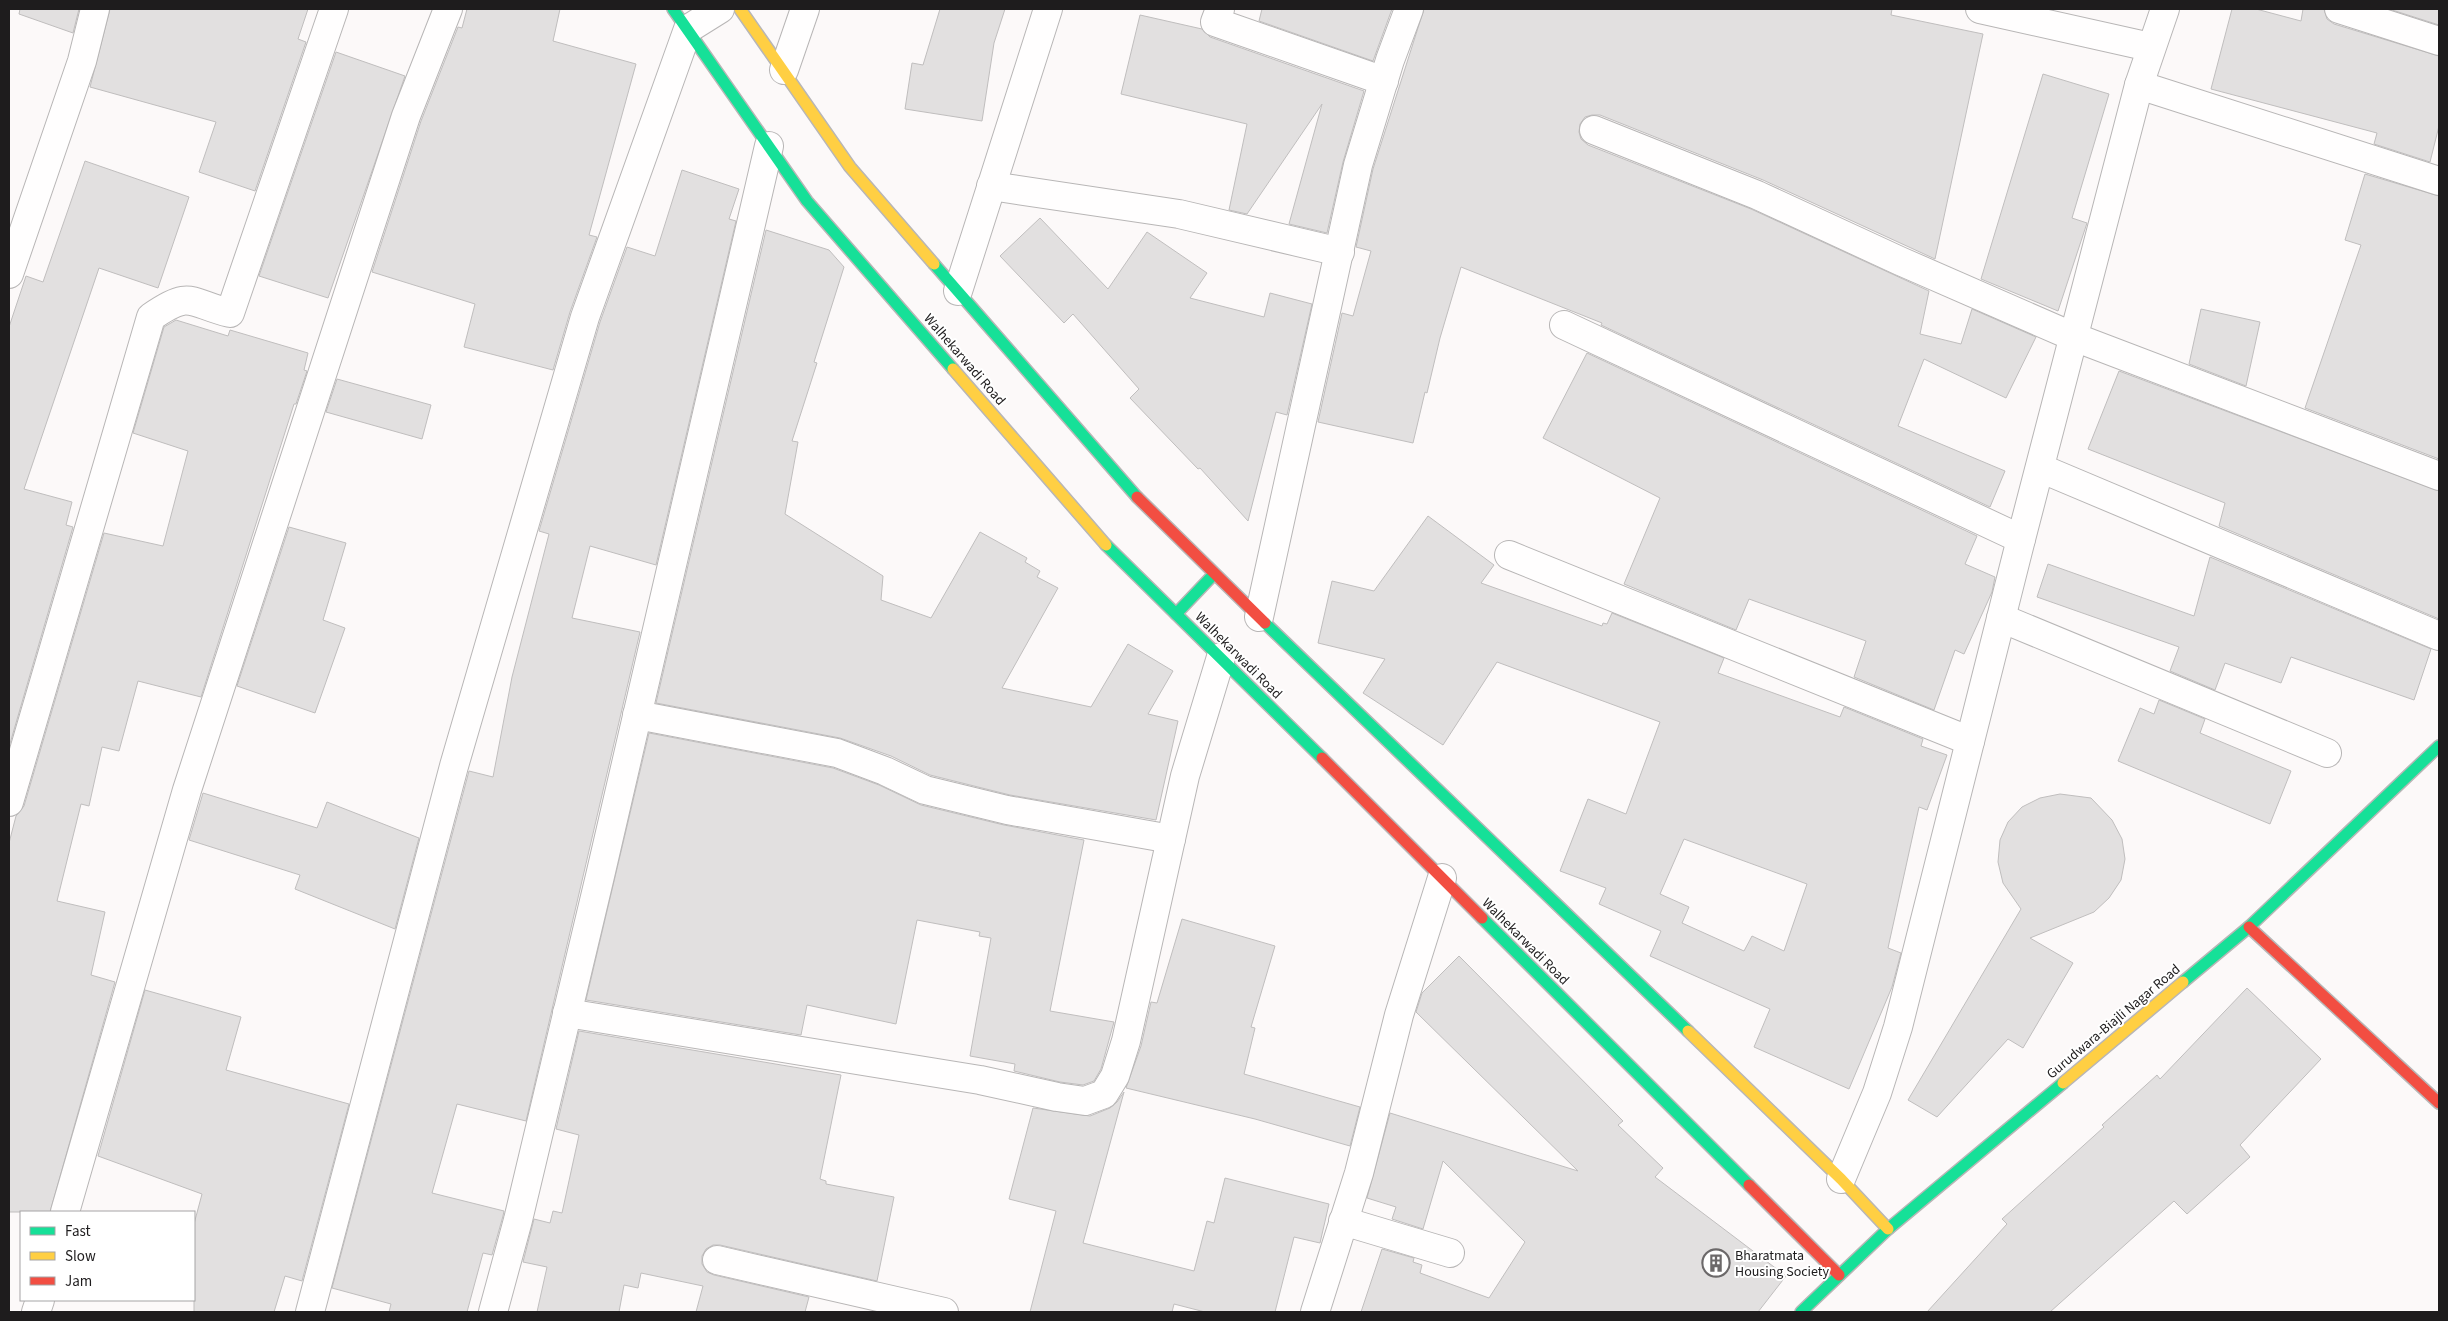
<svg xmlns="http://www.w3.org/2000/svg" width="2448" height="1321" font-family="'Source Sans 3',sans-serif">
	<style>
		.building { fill: #e2e0e0; stroke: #c0bebe; fill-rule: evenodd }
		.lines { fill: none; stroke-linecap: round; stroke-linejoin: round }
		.street-casing { stroke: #b8b6b6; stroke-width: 30 }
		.fast-casing { stroke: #b8b6b6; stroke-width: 14 }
		.slow-casing { stroke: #b8b6b6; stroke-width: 14 }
		.jam-casing { stroke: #b8b6b6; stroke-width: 14 }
		.street { stroke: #fffefe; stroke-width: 28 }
		.fast { stroke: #16e098; stroke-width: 11 }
		.slow { stroke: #ffcf43; stroke-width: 11 }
		.jam { stroke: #f24e42; stroke-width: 11 }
		.labels { text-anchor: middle; stroke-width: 4; stroke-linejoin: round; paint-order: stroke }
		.street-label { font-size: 14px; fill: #1e1c1d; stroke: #fff }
		.poi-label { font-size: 14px; fill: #1e1c1d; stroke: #fff; text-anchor: start }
	</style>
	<rect width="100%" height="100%" fill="#fcf9f9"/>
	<!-- building -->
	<g class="building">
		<polygon points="20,9 79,9 73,33 19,14"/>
		<polygon points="110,9 308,9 298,39 306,42 255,191 199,172 216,122 90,87"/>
		<polygon points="467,9 560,9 553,41 636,64 589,235 597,237 570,312 553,370 464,347 475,304 372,272 421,121 458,27 462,28"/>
		<polygon points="940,9 1005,9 994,43 982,121 905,109 912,63 923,65"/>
		<polygon points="1262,9 1392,9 1373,61 1259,21"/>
		<polygon points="1424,9 1892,9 1891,15 1983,34 1935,259 1763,180 1600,115 1592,115 1585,117 1580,124 1579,132 1581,139 1588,145 1751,209 1929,291 1920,334 1961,344 1972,309 2036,337 2006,398 1924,359 1898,426 2005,471 1990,507 1601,325 1602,323 1461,267 1440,338 1427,393 1425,392 1413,443 1318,422 1342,313 1353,316 1371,251 1356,247 1373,169"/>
		<polygon points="2232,9 2256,9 2301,21 2303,9 2324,9 2327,19 2334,24 2439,56 2439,126 2430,162 2374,144 2377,133 2211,89"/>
		<polygon points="2389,9 2439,9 2439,25"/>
		<polygon points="1140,15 1202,29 1210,37 1364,91 1343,162 1327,233 1289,224 1322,104 1247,214 1229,210 1247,124 1121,94"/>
		<polygon points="336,52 405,76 328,298 259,276"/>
		<polygon points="2043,74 2109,94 2072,218 2087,223 2058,311 1981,279"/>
		<polygon points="85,161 189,197 158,288 99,268 24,489 72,502 66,525 73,527 9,747 9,327 26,276 43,282"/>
		<polygon points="682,170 739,189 729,219 736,221 656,565 590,546 572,618 640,632 526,1121 457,1104 432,1193 504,1211 503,1216 492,1255 483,1253 467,1312 389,1312 391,1304 332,1288 469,771 493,777 512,677 549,534 539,531 600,322 627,247 655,256"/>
		<polygon points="2365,174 2439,196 2439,459 2305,408 2361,245 2345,240"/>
		<polygon points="1040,218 1108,289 1147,232 1207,273 1190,298 1264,317 1270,293 1312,304 1287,415 1276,412 1248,521 1200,468 1198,469 1130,398 1139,389 1073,314 1064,323 1000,256"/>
		<polygon points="766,230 829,250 844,267 814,362 817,363 792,441 798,442 785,514 883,576 881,600 931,618 980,532 1027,558 1025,562 1040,571 1037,577 1058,588 1002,688 1091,707 1128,644 1173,671 1148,714 1178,721 1156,820 1010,795 930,775 891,756 840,738 656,703"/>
		<polygon points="2201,309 2260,322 2246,386 2189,364"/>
		<polygon points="176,320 228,336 230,330 308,353 304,370 307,371 296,404 294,404 201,697 138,681 119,751 102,747 89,806 81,804 57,901 105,912 91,975 115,982 50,1212 9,1212 9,843 16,816 24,806 104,533 163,546 188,451 133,433 164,327"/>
		<polygon points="1587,353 1977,536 1965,564 1995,577 1992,592 1964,654 1955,650 1934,710 1854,677 1866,641 1749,599 1736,630 1624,584 1660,498 1543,438"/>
		<polygon points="2119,371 2439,491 2439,619 2219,526 2225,503 2088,449"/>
		<polygon points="337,379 431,405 422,439 326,412"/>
		<path d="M1428 516 1494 565 1481 583 1602 626 1603 623 1607 624 1612 613 1724 658 1718 673 1840 717 1844 707 1923 739 1921 746 1947 755 1927 810 1919 807 1888 948 1901 953 1892 987 1849 1089 1754 1047 1770 1009 1650 956 1661 931 1599 904 1606 888 1560 871 1588 799 1626 814 1660 722 1497 662 1443 745 1363 693 1385 659 1318 643 1332 581 1374 591ZM1684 839 1807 884 1784 951 1752 936 1744 951 1682 923 1689 907 1660 894Z"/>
		<polygon points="289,527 346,543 323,620 345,628 315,713 237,686"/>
		<polygon points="2210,557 2431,649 2414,700 2291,657 2281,683 2225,663 2215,690 2170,671 2179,647 2037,597 2048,564 2194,616"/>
		<polygon points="2159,700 2205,719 2200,733 2291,771 2270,824 2118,761 2140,708 2154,714"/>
		<polygon points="649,733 833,768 879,785 921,805 1004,825 1084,840 1050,1011 1114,1022 1101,1069 1094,1081 1083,1085 1060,1082 1014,1071 1015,1064 970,1056 991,938 979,936 980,932 917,920 896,1024 807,1005 801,1035 586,1000"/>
		<polygon points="203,793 317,828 327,802 419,838 395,929 295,889 300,875 189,840"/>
		<polygon points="2060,794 2091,798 2112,820 2122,839 2125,859 2121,880 2109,898 2094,912 2030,938 2073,963 2023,1048 2008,1039 1937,1117 1908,1100 2021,909 2003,883 1998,862 2000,840 2008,822 2022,807 2040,798"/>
		<polygon points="1182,919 1275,946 1251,1027 1255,1028 1244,1074 1360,1107 1350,1146 1255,1119 1126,1088 1141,1046 1151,1002 1157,1003"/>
		<polygon points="1459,956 1623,1121 1618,1125 1663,1168 1655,1177 1786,1276 1758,1312 1361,1312 1382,1249 1414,1258 1413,1262 1422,1265 1420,1273 1489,1298 1525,1242 1443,1161 1423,1229 1392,1219 1396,1207 1367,1198 1390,1113 1578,1171 1416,1012 1422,993"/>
		<polygon points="2247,988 2321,1059 2240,1145 2250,1157 2187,1214 2174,1201 2050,1312 1927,1312 2007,1224 2002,1219 2104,1127 2102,1125 2157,1075 2160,1079"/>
		<polygon points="145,990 241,1017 226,1070 349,1104 302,1281 285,1276 274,1312 194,1312 194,1224 202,1194 98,1156"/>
		<polygon points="579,1031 841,1075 820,1179 826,1181 826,1184 894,1197 877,1281 720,1245 713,1245 706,1249 702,1256 702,1264 707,1272 714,1275 809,1297 805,1312 696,1312 703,1286 641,1273 638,1288 624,1285 619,1312 537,1312 547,1267 523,1262 534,1219 550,1223 553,1211 562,1213 579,1135 556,1129"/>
		<polygon points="1124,1092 1083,1243 1194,1271 1207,1221 1214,1223 1225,1178 1329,1204 1320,1243 1294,1237 1275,1312 1205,1312 1174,1304 1172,1312 1030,1312 1056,1211 1009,1199 1033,1108 1090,1116 1110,1108 1117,1102"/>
	</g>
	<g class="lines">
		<!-- street casing -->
		<g class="street-casing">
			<g id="street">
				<polyline points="1220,9 1215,22 1384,81"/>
				<polyline points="1980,9 2150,47"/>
				<polyline points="2339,9 2439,41"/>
				<polyline points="784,70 805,9"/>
				<polyline points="2139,85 2439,181"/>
				<polyline points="1594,130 1757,195 1900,261 2074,337 2439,476"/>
				<polyline points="991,186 1179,214 1340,252"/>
				<polyline points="9,274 82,61 95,9"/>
				<polyline points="958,291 1048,9"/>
				<polyline points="1564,325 2021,539"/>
				<polyline points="2040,468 2439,636"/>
				<polyline points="1509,555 1970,741"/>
				<polyline points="1259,617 1358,165 1390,60 1409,9"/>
				<polyline points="2001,618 2327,753"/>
				<polyline points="637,715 837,753 885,771 925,790 1007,810 1171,839"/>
				<path d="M9 802 151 317C191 289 189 303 230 313L334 9"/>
				<polyline points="567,1013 980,1080 1057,1097 1085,1101 1104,1094 1115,1076 1126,1041 1185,776 1221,657"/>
				<polyline points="1841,1179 1877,1093 1898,1027 2021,539 2139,85 2165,9"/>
				<polyline points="65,1212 187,790 406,116 448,9"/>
				<polyline points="1343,1221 1450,1253"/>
				<polyline points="717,1260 944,1312"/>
				<polyline points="36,1312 40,1300"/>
				<polyline points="310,1312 454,766 585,317 688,29 720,9"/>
				<polyline points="493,1312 518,1220 600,876 769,146"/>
				<polyline points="1315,1312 1359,1173 1399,1015 1442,878"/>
			</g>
		</g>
		<!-- fast casing -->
		<g class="fast-casing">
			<g id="fast">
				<polyline points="673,9 807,201 953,369"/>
				<polyline points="934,264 1137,497"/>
				<polyline points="1106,545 1322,758"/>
				<polyline points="1176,614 1214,574"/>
				<polyline points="1265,623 1688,1031"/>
				<polyline points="1482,918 1749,1185"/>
				<polyline points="2183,982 2249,927 2439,746"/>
				<polyline points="1801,1312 1888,1229 2063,1083"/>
			</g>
		</g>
		<!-- slow casing -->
		<g class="slow-casing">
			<g id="slow">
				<polyline points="740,9 850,167 934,264"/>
				<polyline points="953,369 1106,545"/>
				<polyline points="1688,1031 1841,1179 1888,1229"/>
				<polyline points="2063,1083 2183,982"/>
			</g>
		</g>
		<!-- jam casing -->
		<g class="jam-casing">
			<g id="jam">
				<polyline points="1137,497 1265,623"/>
				<polyline points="1322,758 1482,918"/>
				<polyline points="2249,927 2439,1103"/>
				<polyline points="1749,1185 1839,1275"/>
			</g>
		</g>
		<!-- street -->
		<use href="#street" class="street"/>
		<!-- fast -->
		<use href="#fast" class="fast"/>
		<!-- slow -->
		<use href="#slow" class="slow"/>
		<!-- jam -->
		<use href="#jam" class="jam"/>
	</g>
	<!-- icons -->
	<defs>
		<g id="building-ring" transform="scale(1.4375)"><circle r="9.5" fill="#fff" stroke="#6c696a" stroke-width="1.5"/><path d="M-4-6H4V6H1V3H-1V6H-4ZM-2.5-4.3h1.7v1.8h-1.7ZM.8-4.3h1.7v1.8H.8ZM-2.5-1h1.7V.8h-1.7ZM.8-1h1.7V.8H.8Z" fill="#6c696a"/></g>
	</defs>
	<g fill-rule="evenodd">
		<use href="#building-ring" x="1716" y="1263"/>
	</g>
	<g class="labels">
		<!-- street labels -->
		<g class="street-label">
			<text transform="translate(965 359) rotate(49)" y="5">Walhekarwadi Road</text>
			<text transform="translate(1239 655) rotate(45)" y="5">Walhekarwadi Road</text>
			<text transform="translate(1526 941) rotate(45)" y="5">Walhekarwadi Road</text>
			<text transform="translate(2113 1021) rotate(-40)" y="5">Gurudwara-Biajli Nagar Road</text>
		</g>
		<!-- poi labels -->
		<g class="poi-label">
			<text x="1735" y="1260">Bharatmata<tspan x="1735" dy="16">Housing Society</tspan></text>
		</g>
	</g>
	<!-- border -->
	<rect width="2448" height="1321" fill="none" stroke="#1e1c1d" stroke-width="20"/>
	<!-- legend -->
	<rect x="20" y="1211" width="175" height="90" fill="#ffffff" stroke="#a5a4a5"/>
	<rect x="30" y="1227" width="25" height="8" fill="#16e098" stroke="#a5a4a5"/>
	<text x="65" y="1236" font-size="15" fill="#1e1c1d">Fast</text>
	<rect x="30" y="1252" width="25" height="8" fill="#ffcf43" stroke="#a5a4a5"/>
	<text x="65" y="1261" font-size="15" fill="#1e1c1d">Slow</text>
	<rect x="30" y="1277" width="25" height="8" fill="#f24e42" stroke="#a5a4a5"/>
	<text x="65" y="1286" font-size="15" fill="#1e1c1d">Jam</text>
</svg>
